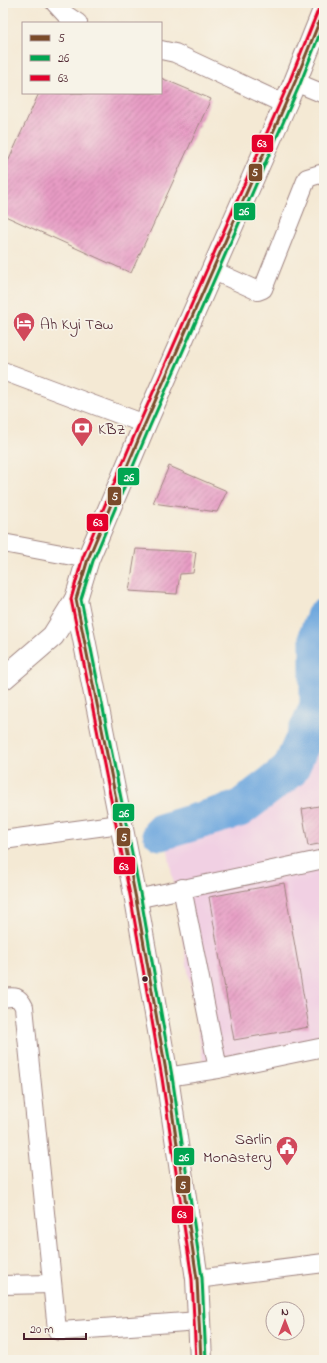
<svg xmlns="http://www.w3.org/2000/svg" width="327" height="1363" font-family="'Indie Flower',sans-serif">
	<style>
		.built { fill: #f1d0e3 }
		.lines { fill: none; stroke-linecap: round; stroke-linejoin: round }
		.river { stroke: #6fa8de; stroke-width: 37 }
		.building { fill: url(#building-hatch) }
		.minor-casing { stroke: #9f8480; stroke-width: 20 }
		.primary-casing { stroke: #9f8480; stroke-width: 24 }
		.minor { stroke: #fff; stroke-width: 18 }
		.primary { stroke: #fff; stroke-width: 22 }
		.bus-1-casing { stroke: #f7f3e8; stroke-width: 6 }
		.bus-2-casing { stroke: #f7f3e8; stroke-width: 6 }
		.bus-3-casing { stroke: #f7f3e8; stroke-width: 6 }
		.bus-1 { stroke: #7a4b2a; stroke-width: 3 }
		.bus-2 { stroke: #00a651; stroke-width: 3 }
		.bus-3 { stroke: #e4002b; stroke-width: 3 }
		.bus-dot { fill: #4a1f2b; stroke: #f7f3e8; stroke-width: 1.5 }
		.labels { text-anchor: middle; stroke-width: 3.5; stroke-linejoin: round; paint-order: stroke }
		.poi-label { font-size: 16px; fill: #4a1f2b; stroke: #f7f3e8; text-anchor: start }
		.line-badge { stroke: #f7f3e8; stroke-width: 1.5 }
		.badge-label { font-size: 11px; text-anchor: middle; font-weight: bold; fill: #fff }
	</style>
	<defs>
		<pattern id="building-hatch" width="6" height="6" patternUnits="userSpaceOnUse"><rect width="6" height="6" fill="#e79bc4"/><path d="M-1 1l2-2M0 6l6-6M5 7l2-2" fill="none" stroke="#bd7e9f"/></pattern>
	</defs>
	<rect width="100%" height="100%" fill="#f7f3e8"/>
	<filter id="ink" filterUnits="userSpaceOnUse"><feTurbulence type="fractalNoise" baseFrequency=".025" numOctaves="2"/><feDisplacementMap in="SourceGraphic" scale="8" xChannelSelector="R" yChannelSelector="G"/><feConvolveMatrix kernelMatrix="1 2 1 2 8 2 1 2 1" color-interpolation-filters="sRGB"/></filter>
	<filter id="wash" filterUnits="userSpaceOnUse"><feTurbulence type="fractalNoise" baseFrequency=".012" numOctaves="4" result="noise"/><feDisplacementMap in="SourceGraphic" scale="16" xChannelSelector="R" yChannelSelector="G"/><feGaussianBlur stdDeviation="0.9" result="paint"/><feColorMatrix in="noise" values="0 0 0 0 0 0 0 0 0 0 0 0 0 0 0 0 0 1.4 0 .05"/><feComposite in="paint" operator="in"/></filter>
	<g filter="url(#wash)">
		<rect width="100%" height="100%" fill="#f4e9d4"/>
		<!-- built -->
		<polygon class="built" points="324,741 324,1040 203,1060 167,845 248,824 300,775"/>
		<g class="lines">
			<!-- river -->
			<polyline class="river" points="161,832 239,809 290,770 318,706 318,633 324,617"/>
		</g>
		<g id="blocks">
			<!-- building -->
			<g class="building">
				<polygon points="161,78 211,99 131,273 3,215 3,173 39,93 161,93"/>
				<polygon points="169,466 227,491 217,512 153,503"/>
				<polygon points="136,549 196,552 193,573 180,574 177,594 129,591"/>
				<polygon points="324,805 324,843 308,846 302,809"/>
				<polygon points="284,883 309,1027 234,1040 209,897"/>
			</g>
		</g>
	</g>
	<g filter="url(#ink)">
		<use href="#blocks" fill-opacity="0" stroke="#9f8480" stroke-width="1"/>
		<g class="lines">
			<!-- minor casing -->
			<g class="minor-casing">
				<g id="minor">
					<polyline points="55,3 66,15 78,23"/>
					<polyline points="161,50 175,53 284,104"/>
					<polyline points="295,82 324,94"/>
					<polyline points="212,270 258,291 263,289 307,178 320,174 324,176"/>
					<polyline points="3,371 145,424"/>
					<polyline points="3,543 88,559"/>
					<polyline points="3,840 120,824"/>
					<polyline points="182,888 218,1069"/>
					<polyline points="136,899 324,859"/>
					<path d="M3 998C15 996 19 996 24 1007L57 1330 61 1331 199 1321"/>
					<polyline points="167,1077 218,1069 324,1047"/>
					<polyline points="197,1279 324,1263"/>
					<polyline points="3,1285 52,1284"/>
				</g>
			</g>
			<!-- primary casing -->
			<g class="primary-casing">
				<g id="primary">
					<polyline points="3,679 53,636 76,599"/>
					<polyline points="201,1360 197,1279 167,1077 136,899 76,599 88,559 145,424 295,82 324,10"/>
				</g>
			</g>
			<!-- minor -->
			<use href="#minor" class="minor"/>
			<!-- primary -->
			<use href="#primary" class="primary"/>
			<!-- bus-1 casing -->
			<g class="bus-1-casing">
				<polyline id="bus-1" points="201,1360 197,1279 167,1077 136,899 76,599 88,559 145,424 295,82 324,10"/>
			</g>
			<!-- bus-2 casing -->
			<g class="bus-2-casing">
				<polyline id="bus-2" points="206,1360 202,1278 172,1076 141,898 81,599 93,561 150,426 300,84 324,23"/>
			</g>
			<!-- bus-3 casing -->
			<g class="bus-3-casing">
				<polyline id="bus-3" points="196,1360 192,1279 162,1078 131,900 71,599 83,557 140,422 290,80 319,8"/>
			</g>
			<!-- bus-1 -->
			<use href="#bus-1" class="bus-1"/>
			<!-- bus-2 -->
			<use href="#bus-2" class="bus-2"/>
			<!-- bus-3 -->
			<use href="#bus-3" class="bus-3"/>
		</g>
	</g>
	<!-- icons -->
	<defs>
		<g id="hotel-pin" transform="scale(1.15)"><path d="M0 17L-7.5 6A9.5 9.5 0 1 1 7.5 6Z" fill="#d1495b" stroke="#f7f3e8"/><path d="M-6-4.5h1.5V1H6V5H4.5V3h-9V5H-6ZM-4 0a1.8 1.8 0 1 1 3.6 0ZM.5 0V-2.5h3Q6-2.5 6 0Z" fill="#fff"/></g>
		<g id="bank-pin" transform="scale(1.15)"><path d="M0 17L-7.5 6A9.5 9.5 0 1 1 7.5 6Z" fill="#d1495b" stroke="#f7f3e8"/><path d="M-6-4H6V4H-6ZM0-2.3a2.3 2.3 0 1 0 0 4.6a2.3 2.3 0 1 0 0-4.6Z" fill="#fff"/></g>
		<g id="civic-pin" transform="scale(1.15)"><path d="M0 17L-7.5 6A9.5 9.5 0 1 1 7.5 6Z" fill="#d1495b" stroke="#f7f3e8"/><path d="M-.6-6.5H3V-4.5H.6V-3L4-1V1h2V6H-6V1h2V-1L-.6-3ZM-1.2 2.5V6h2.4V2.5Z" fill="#fff"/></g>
	</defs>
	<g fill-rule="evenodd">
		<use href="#hotel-pin" x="24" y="323"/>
		<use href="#bank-pin" x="82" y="428"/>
		<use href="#civic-pin" x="287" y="1147"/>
	</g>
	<!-- markers -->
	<circle class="bus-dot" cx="145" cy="979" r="3.5"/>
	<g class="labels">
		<!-- poi labels -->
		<g class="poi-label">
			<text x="40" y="329">Ah Kyi Taw</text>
			<text x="98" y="434">KBZ</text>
			<text x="272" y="1144" text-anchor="end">Sarlin<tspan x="272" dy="18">Monastery</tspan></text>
		</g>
	</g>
	<g class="line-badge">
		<rect x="251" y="134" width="23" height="19" rx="4" fill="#e4002b"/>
		<rect x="248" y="163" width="15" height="19" rx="4" fill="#7a4b2a"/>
		<rect x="233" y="202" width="23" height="19" rx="4" fill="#00a651"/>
		<rect x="117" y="467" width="23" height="19" rx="4" fill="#00a651"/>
		<rect x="107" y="486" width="15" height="20" rx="4" fill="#7a4b2a"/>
		<rect x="86" y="513" width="23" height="19" rx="4" fill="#e4002b"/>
		<rect x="112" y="803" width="23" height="19" rx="4" fill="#00a651"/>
		<rect x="116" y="827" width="15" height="20" rx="4" fill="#7a4b2a"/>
		<rect x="113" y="856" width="23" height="19" rx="4" fill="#e4002b"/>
		<rect x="173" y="1147" width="22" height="19" rx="4" fill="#00a651"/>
		<rect x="175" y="1175" width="16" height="19" rx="4" fill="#7a4b2a"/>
		<rect x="171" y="1205" width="23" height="19" rx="4" fill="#e4002b"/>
	</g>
	<g class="badge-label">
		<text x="262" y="147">63</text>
		<text x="255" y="176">5</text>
		<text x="244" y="215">26</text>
		<text x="129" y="481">26</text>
		<text x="115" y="500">5</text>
		<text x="98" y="526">63</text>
		<text x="124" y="817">26</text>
		<text x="124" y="841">5</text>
		<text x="124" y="870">63</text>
		<text x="184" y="1161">26</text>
		<text x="183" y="1189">5</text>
		<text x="182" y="1218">63</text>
	</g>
	<!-- margin -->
	<rect width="327" height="1363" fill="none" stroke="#f7f3e8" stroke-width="16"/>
	<!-- legend -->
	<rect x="22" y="22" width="140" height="72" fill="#f7f3e8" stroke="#b29e9c"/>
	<rect x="30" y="35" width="20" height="6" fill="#7a4b2a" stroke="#b29e9c"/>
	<text x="58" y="42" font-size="12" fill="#4a1f2b">5</text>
	<rect x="30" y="55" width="20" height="6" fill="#00a651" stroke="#b29e9c"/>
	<text x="58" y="62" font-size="12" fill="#4a1f2b">26</text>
	<rect x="30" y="75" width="20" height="6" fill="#e4002b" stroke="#b29e9c"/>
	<text x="58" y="82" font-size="12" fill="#4a1f2b">63</text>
	<!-- north arrow -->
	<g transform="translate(285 1321)"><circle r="19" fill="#f7f3e8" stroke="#b29e9c"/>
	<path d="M0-3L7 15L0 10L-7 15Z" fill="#d1495b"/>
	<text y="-6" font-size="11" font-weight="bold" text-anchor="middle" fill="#4a1f2b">N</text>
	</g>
	<!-- scale -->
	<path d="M24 1333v6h62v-6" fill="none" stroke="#4a1f2b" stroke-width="2"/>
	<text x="30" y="1333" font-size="12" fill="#4a1f2b" stroke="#f7f3e8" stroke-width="3" paint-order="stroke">20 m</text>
</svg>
